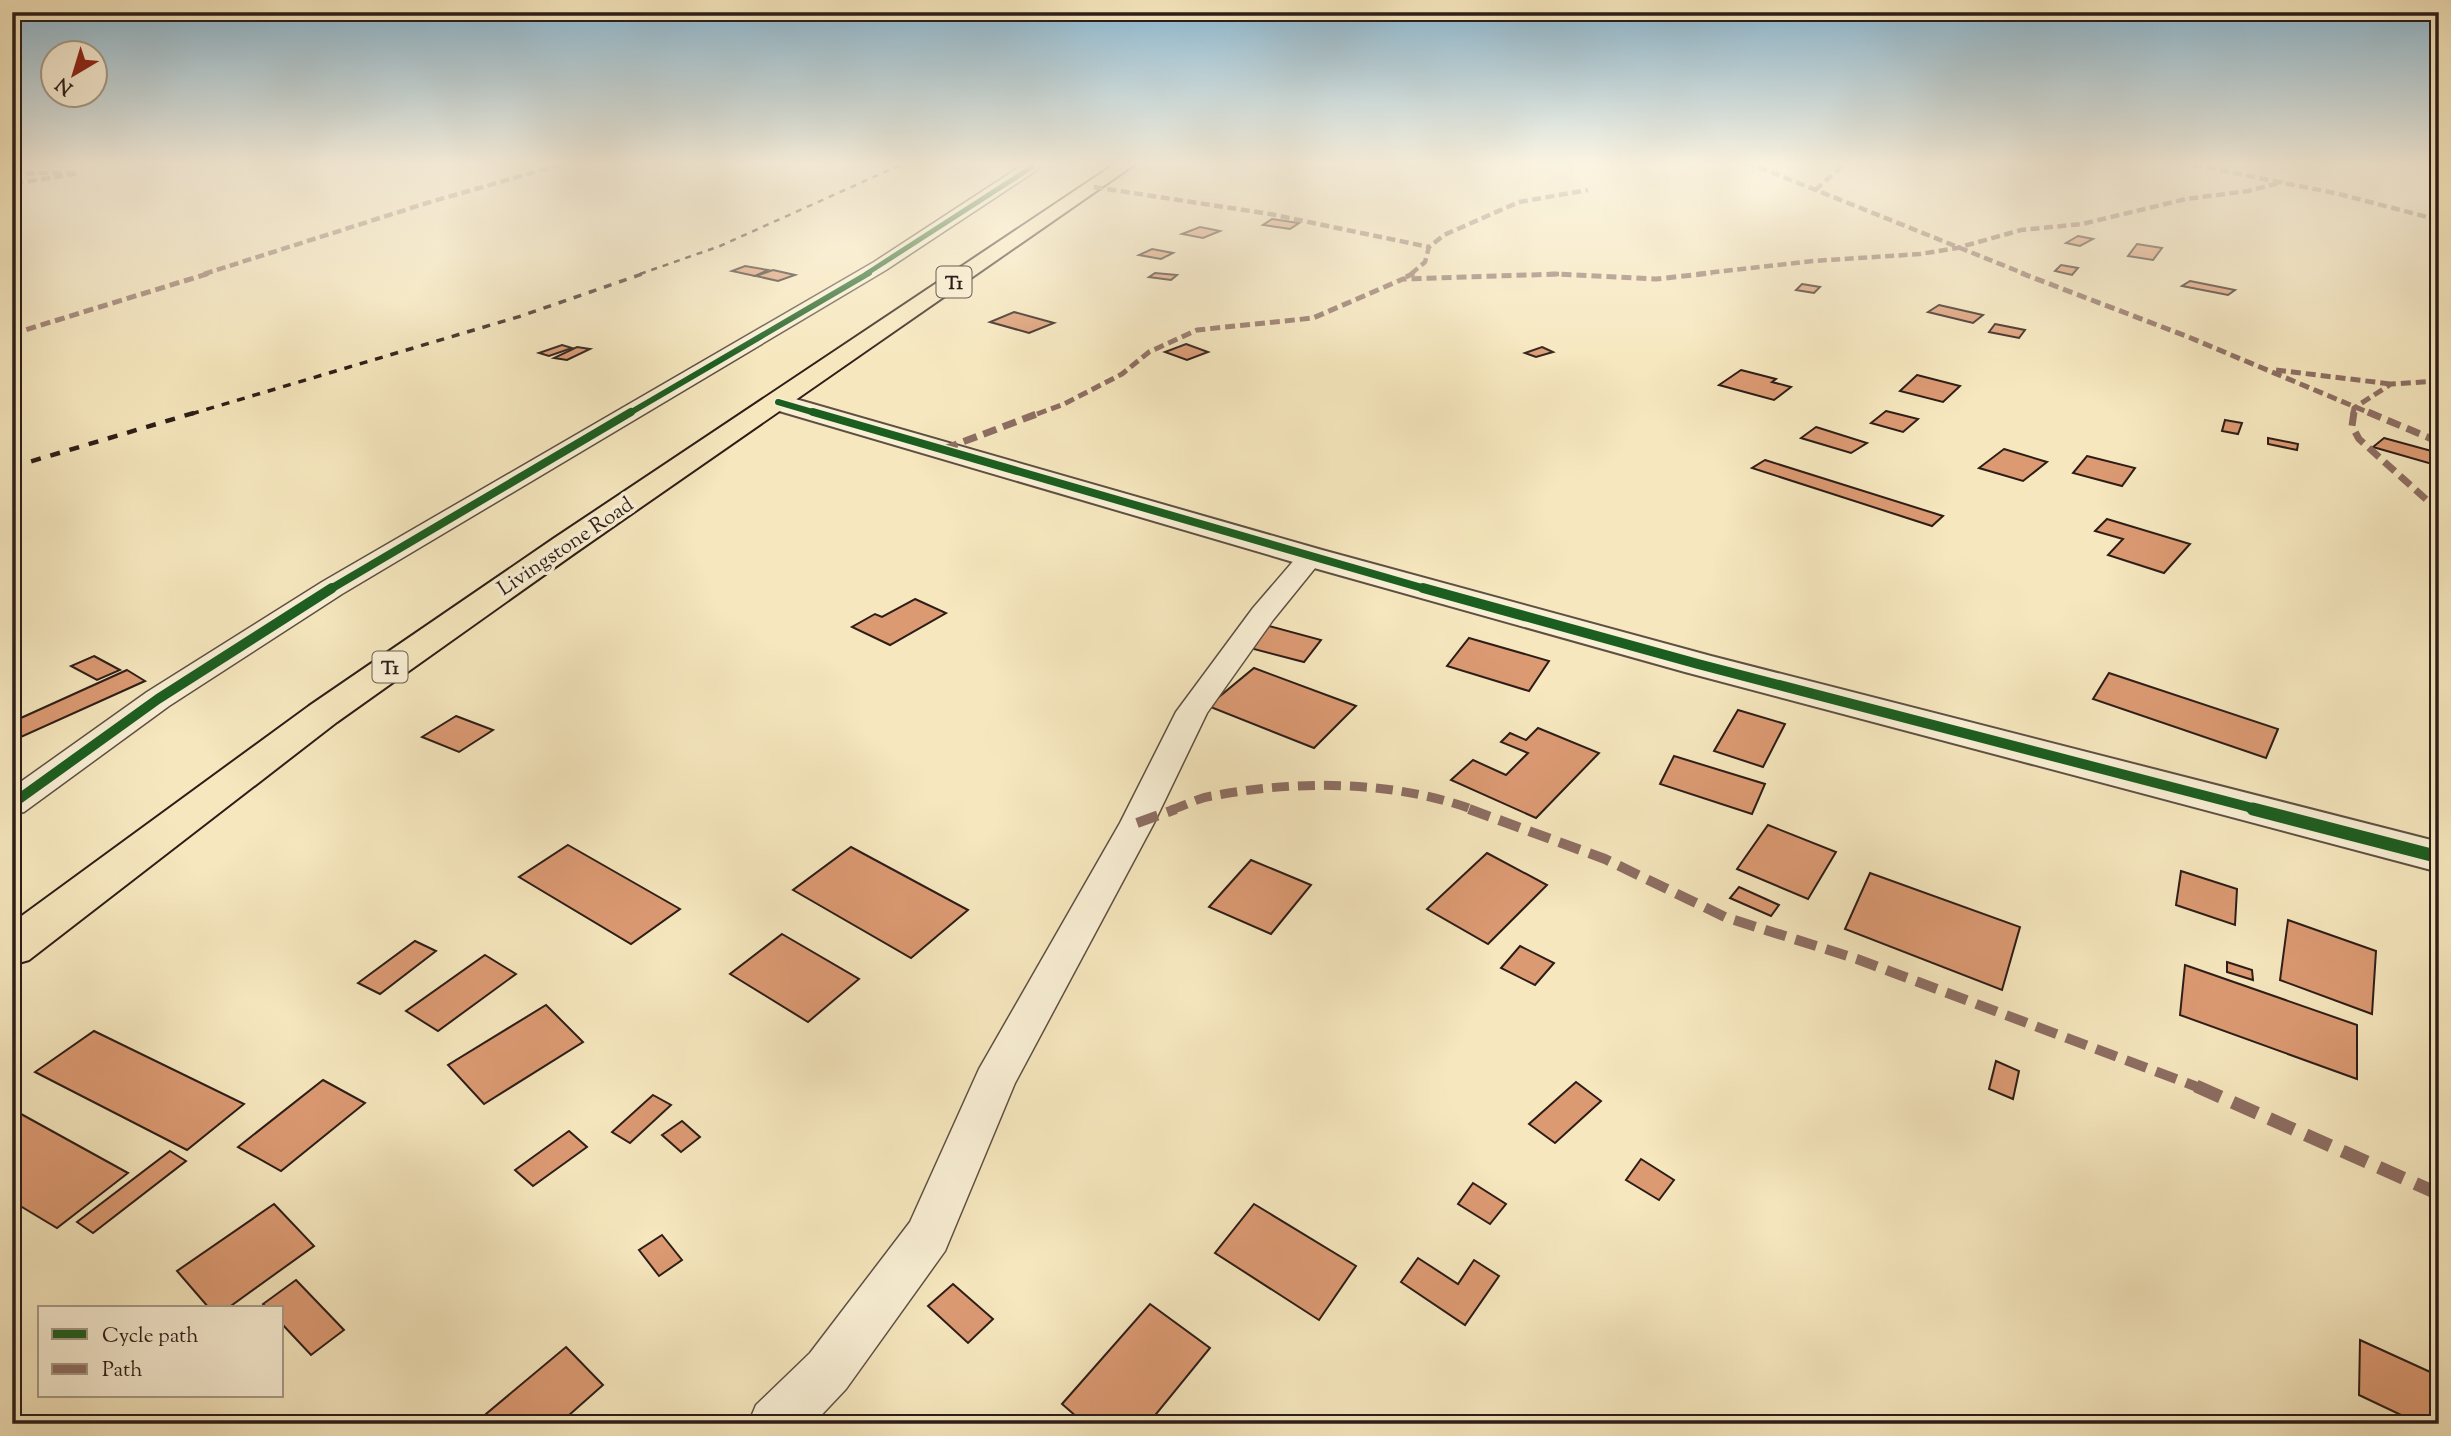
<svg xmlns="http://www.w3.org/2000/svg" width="2451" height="1436" font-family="'Sorts Mill Goudy',serif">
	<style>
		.building { fill: #dc9a73; stroke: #2c1d18; stroke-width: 2 }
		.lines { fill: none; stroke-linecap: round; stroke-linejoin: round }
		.minor-casing { stroke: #5e5042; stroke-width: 3 }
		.tertiary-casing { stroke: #5e5042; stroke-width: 4 }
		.trunk-casing { stroke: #2c1d18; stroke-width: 4 }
		.minor { fill: #f9efd5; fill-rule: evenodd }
		.tertiary { fill: #f9efd5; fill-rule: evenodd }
		.trunk { fill: #f6e7be; fill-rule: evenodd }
		.rail-far2 { stroke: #2c1d18; stroke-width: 2.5; stroke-dasharray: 6 6; stroke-linecap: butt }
		.rail-far1 { stroke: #2c1d18; stroke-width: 3.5; stroke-dasharray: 8 8; stroke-linecap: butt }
		.rail { stroke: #2c1d18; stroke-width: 4.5; stroke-dasharray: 10 10; stroke-linecap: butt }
		.quiet-far5 { stroke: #8d6e63; stroke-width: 4.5; stroke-dasharray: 9 4.5; stroke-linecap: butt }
		.quiet-far4 { stroke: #8d6e63; stroke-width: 5; stroke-dasharray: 10 5; stroke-linecap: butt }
		.quiet-far3 { stroke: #8d6e63; stroke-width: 7; stroke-dasharray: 14 7; stroke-linecap: butt }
		.quiet-far2 { stroke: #8d6e63; stroke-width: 9; stroke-dasharray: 17 9; stroke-linecap: butt }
		.quiet-far1 { stroke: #8d6e63; stroke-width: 10; stroke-dasharray: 22 10; stroke-linecap: butt }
		.quiet { stroke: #8d6e63; stroke-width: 13; stroke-dasharray: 27 13; stroke-linecap: butt }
		.cycleway-far4-casing { stroke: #f9efd5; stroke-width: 7 }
		.cycleway-far3-casing { stroke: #f9efd5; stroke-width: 9 }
		.cycleway-far2-casing { stroke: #f9efd5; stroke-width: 11 }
		.cycleway-far1-casing { stroke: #f9efd5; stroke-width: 15 }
		.cycleway-casing { stroke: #f9efd5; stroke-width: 18 }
		.cycleway-far4 { stroke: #1b5e20; stroke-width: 5 }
		.cycleway-far3 { stroke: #1b5e20; stroke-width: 6 }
		.cycleway-far2 { stroke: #1b5e20; stroke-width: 8 }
		.cycleway-far1 { stroke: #1b5e20; stroke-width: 10 }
		.cycleway { stroke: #1b5e20; stroke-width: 13 }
		.labels { text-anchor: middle; stroke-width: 7; stroke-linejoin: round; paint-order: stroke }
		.shield { fill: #f9efd5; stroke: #6a5c51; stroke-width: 2 }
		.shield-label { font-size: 19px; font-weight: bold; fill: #2c1d18 }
		.street-label { font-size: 21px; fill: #2c1d18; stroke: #f9efd5 }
	</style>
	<rect width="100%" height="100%" fill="#f6e7be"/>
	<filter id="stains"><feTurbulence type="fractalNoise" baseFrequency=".00286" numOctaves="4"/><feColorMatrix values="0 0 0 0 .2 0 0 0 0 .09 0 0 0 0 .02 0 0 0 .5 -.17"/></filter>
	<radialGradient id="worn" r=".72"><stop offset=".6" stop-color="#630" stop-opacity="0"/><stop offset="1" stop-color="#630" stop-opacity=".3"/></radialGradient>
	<!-- building -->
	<g class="building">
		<polygon points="1272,219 1299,223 1290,229 1263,225"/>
		<polygon points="1200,227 1220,231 1203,238 1182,234"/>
		<polygon points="2078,236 2093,239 2080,246 2066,243"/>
		<polygon points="2137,244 2162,248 2153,260 2128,256"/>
		<polygon points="1152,249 1173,253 1161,259 1139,255"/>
		<polygon points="2061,265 2078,268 2072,275 2055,271"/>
		<polygon points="745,266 768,270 755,276 732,271"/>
		<polygon points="773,270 795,275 778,281 756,276"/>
		<polygon points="1155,273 1177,275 1171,280 1149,277"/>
		<polygon points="2190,281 2235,290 2228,295 2182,286"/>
		<polygon points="1802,284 1820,287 1814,293 1796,290"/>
		<polygon points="1939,305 1983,315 1973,323 1928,312"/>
		<polygon points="1014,312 1054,323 1029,333 990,322"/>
		<polygon points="1995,324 2025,330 2019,338 1989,332"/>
		<polygon points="1186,344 1208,352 1187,360 1165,352"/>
		<polygon points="562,345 572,348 549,356 539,353"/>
		<polygon points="577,347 590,349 567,360 554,358"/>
		<polygon points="1542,347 1553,352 1536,357 1525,353"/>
		<polygon points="1741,370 1776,379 1772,382 1791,387 1774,400 1719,385"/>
		<polygon points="1917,375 1960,386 1943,402 1900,391"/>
		<polygon points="1886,411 1918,419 1903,432 1871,423"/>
		<polygon points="2225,420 2242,423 2238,434 2222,431"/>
		<polygon points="1816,427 1867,443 1851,453 1801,438"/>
		<polygon points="2268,438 2298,444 2297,450 2268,444"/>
		<polygon points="2384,438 2439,453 2439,466 2373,447"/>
		<polygon points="2004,449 2047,462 2023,481 1979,468"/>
		<polygon points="2087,456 2135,468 2122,486 2073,473"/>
		<polygon points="1765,460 1943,516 1932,526 1752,468"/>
		<polygon points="2107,519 2190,544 2164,573 2108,555 2123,539 2095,531"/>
		<polygon points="915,599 946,613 890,645 852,627 875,614 882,617"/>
		<polygon points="1269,626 1321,640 1304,662 1250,648"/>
		<polygon points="1469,638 1549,661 1529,691 1447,666"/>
		<polygon points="94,656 120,670 97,680 71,666"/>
		<polygon points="1254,668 1356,706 1314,748 1208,706"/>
		<polygon points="127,670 145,681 12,741 12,722"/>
		<polygon points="2109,673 2278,729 2266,758 2093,699"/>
		<polygon points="1738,710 1785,724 1763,767 1714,751"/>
		<polygon points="456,716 493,730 459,752 422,737"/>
		<polygon points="1538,728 1599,753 1536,818 1451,780 1473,760 1506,775 1528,753 1501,742 1510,733 1526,740"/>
		<polygon points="1674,756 1765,784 1752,814 1660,784"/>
		<polygon points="1768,825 1836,852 1808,899 1737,869"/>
		<polygon points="568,845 680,909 631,944 519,877"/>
		<polygon points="851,847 968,910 911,958 793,890"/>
		<polygon points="1487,853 1547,885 1488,944 1427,909"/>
		<polygon points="1251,860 1311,885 1271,934 1209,907"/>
		<polygon points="2181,871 2237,889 2235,925 2176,905"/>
		<polygon points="1870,873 2020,927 2002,990 1845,929"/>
		<polygon points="1739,887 1779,905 1771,916 1730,898"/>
		<polygon points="2288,920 2376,951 2372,1014 2280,980"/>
		<polygon points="782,934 859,979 808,1022 730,974"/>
		<polygon points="415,941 436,951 380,994 358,983"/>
		<polygon points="1520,946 1554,963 1535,985 1501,968"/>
		<polygon points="485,955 516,974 438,1031 406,1011"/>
		<polygon points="2227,962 2252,970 2253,980 2227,972"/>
		<polygon points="2185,965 2357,1025 2357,1079 2180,1015"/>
		<polygon points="546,1005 583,1042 484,1104 448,1065"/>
		<polygon points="94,1031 244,1104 187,1150 35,1072"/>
		<polygon points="1996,1061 2019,1071 2013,1099 1989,1089"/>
		<polygon points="323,1080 365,1103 281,1171 238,1147"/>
		<polygon points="1576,1082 1601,1101 1555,1143 1529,1124"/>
		<polygon points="653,1095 671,1105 630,1143 612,1132"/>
		<polygon points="12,1109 128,1173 57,1228 12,1201"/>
		<polygon points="682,1121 700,1137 681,1152 662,1135"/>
		<polygon points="569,1131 587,1147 533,1186 515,1170"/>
		<polygon points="170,1151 186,1161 93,1233 77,1222"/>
		<polygon points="1641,1159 1674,1180 1659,1200 1626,1180"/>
		<polygon points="1473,1183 1506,1204 1490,1224 1458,1204"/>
		<polygon points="274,1204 314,1246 228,1308 209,1308 177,1271"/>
		<polygon points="1254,1204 1356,1266 1319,1320 1215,1253"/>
		<polygon points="662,1235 682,1260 659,1276 639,1250"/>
		<polygon points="1418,1258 1458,1284 1474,1260 1499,1276 1465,1325 1401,1282"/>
		<polygon points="296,1280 344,1330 311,1355 282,1324 282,1308 267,1308 263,1304"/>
		<polygon points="953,1284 993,1319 968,1343 928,1306"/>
		<polygon points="1150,1304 1210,1348 1148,1424 1085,1424 1062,1404"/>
		<polygon points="2360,1340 2439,1376 2439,1424 2420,1424 2359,1395"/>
		<polygon points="566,1347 603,1385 559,1424 474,1424"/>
	</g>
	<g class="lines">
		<!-- minor casing -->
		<g class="minor-casing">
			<g id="minor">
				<polygon points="1027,162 1041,162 1037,170 886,270 342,594 169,706 24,812 12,815 12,788 147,692 322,582 874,262"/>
				<polygon points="1311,549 1320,551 1324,557 1273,620 1207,713 1154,823 1015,1083 945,1251 846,1389 813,1424 748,1424 756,1405 810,1353 910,1222 979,1069 1120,823 1176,712 1253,608 1302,551"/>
			</g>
		</g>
		<!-- tertiary casing -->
		<g class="tertiary-casing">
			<polygon id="tertiary" points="778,394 1322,550 1711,656 2439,842 2439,872 1685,672 1300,564 769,408 765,402 769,396"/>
		</g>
		<!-- trunk casing -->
		<g class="trunk-casing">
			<polygon id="trunk" points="1118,162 1138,162 575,553 337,722 29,960 12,965 12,923 309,706 553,539"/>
		</g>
		<!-- minor -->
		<use href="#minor" class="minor"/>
		<!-- tertiary -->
		<use href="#tertiary" class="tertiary"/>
		<!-- trunk -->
		<use href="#trunk" class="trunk"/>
		<!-- rail-far2 -->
		<polyline class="rail-far2" points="640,274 720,246 907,162"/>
		<!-- rail-far1 -->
		<polyline class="rail-far1" points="191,414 521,316 645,273"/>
		<!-- rail -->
		<polyline class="rail" points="12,467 197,412"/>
		<!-- quiet-far5 -->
		<g class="quiet-far5">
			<polyline points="1746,162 2025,274"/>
			<polyline points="2180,162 2339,194 2439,220"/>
			<polyline points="12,173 78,173 12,184"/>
			<polyline points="1094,187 1270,214 1429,247"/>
			<polyline points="1815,190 1847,162"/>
			<polyline points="204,274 430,202 570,162"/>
			<polyline points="1411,274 1425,262 1429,247 1444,235 1519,202 1588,190"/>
			<polyline points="1550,274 1564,274"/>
			<polyline points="1697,274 1813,261 1920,254 1957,248 2021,230 2082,224 2186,199 2248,191 2283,182"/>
		</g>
		<!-- quiet-far4 -->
		<g class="quiet-far4">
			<polyline points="2021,273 2186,336 2372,414"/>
			<polyline points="1406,277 1414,273"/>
			<polyline points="12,334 210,273"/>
			<polyline points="2276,370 2391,384"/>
			<polyline points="1037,414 1064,404 1122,374 1149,352 1197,330 1313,318 1403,279 1559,274 1656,279 1712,273"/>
			<polyline points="2353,414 2354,408 2391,384 2439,381"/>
		</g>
		<!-- quiet-far3 -->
		<g class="quiet-far3">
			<polyline points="2354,412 2352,426 2359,439 2439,511"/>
			<polyline points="2368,412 2439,442"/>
			<polyline points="944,449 1042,412"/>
		</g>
		<!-- quiet-far2 -->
		<path class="quiet-far2" d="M1171 810C1184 806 1198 798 1212 796 1296 780 1393 780 1474 810"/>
		<!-- quiet-far1 -->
		<g class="quiet-far1">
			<polyline points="1469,809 1605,859 1725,917 1857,959 2200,1088"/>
			<polyline points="1137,823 1176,809"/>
		</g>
		<!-- quiet -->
		<polyline class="quiet" points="2196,1086 2439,1194"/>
		<!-- cycleway-far4 casing -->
		<g class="cycleway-far4-casing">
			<polyline id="cycleway-far4" points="866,274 1032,167 1034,162"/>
		</g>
		<!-- cycleway-far3 casing -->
		<g class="cycleway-far3-casing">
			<g id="cycleway-far3">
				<polyline points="778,402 819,414"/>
				<polyline points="628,414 869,273"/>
			</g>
		</g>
		<!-- cycleway-far2 casing -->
		<g class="cycleway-far2-casing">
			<g id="cycleway-far2">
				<polyline points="813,412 1429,590"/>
				<polyline points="329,590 631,412"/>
			</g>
		</g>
		<!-- cycleway-far1 casing -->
		<g class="cycleway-far1-casing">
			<g id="cycleway-far1">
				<polyline points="1423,588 1698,664 2260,810"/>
				<polyline points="12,804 158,699 332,588"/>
			</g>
		</g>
		<!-- cycleway casing -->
		<g class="cycleway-casing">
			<polyline id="cycleway" points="2253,809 2439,857"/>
		</g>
		<!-- cycleway-far4 -->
		<use href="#cycleway-far4" class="cycleway-far4"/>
		<!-- cycleway-far3 -->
		<use href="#cycleway-far3" class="cycleway-far3"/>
		<!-- cycleway-far2 -->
		<use href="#cycleway-far2" class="cycleway-far2"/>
		<!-- cycleway-far1 -->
		<use href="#cycleway-far1" class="cycleway-far1"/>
		<!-- cycleway -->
		<use href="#cycleway" class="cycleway"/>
	</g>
	<!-- sky -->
	<linearGradient id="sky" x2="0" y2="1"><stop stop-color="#8ab8d3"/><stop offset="0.45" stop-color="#fbf4e2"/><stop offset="1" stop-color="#fbf4e2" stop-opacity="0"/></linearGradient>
	<rect width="2451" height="363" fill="url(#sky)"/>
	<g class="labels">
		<!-- shield labels -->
		<g class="shield">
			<rect x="936.5" y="266.5" width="35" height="31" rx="5"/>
			<rect x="372.5" y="651.5" width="35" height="31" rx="5"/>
		</g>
		<g class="shield-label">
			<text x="954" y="289">T1</text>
			<text x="390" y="674">T1</text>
		</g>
		<!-- street labels -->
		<g class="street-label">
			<text transform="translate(565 546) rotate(-34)" y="7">Livingstone Road</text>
		</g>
	</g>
	<!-- margin -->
	<rect width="2451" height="1436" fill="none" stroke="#f6e7be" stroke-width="42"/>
	<rect x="14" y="14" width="2423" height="1408" fill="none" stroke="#2c1d18" stroke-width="3.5"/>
	<rect x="21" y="21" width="2409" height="1394" fill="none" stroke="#2c1d18" stroke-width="2"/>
	<!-- legend -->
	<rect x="38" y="1306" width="245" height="91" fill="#f9efd5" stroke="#a79b89" stroke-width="2"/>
	<rect x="52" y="1329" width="35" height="10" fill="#1b5e20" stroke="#a79b89" stroke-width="2"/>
	<text x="102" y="1342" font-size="21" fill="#2c1d18">Cycle path</text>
	<rect x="52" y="1364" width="35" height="10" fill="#8d6e63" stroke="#a79b89" stroke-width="2"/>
	<text x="102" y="1376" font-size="21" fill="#2c1d18">Path</text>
	<!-- north arrow -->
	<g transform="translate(74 74) rotate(218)"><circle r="33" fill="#f9efd5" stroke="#a79b89" stroke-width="2"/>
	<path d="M0-5L12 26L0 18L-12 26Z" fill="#8f2418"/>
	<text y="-10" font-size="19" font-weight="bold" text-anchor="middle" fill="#2c1d18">N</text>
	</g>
	<rect width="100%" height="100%" filter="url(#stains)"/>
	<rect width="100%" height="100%" fill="url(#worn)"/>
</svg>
